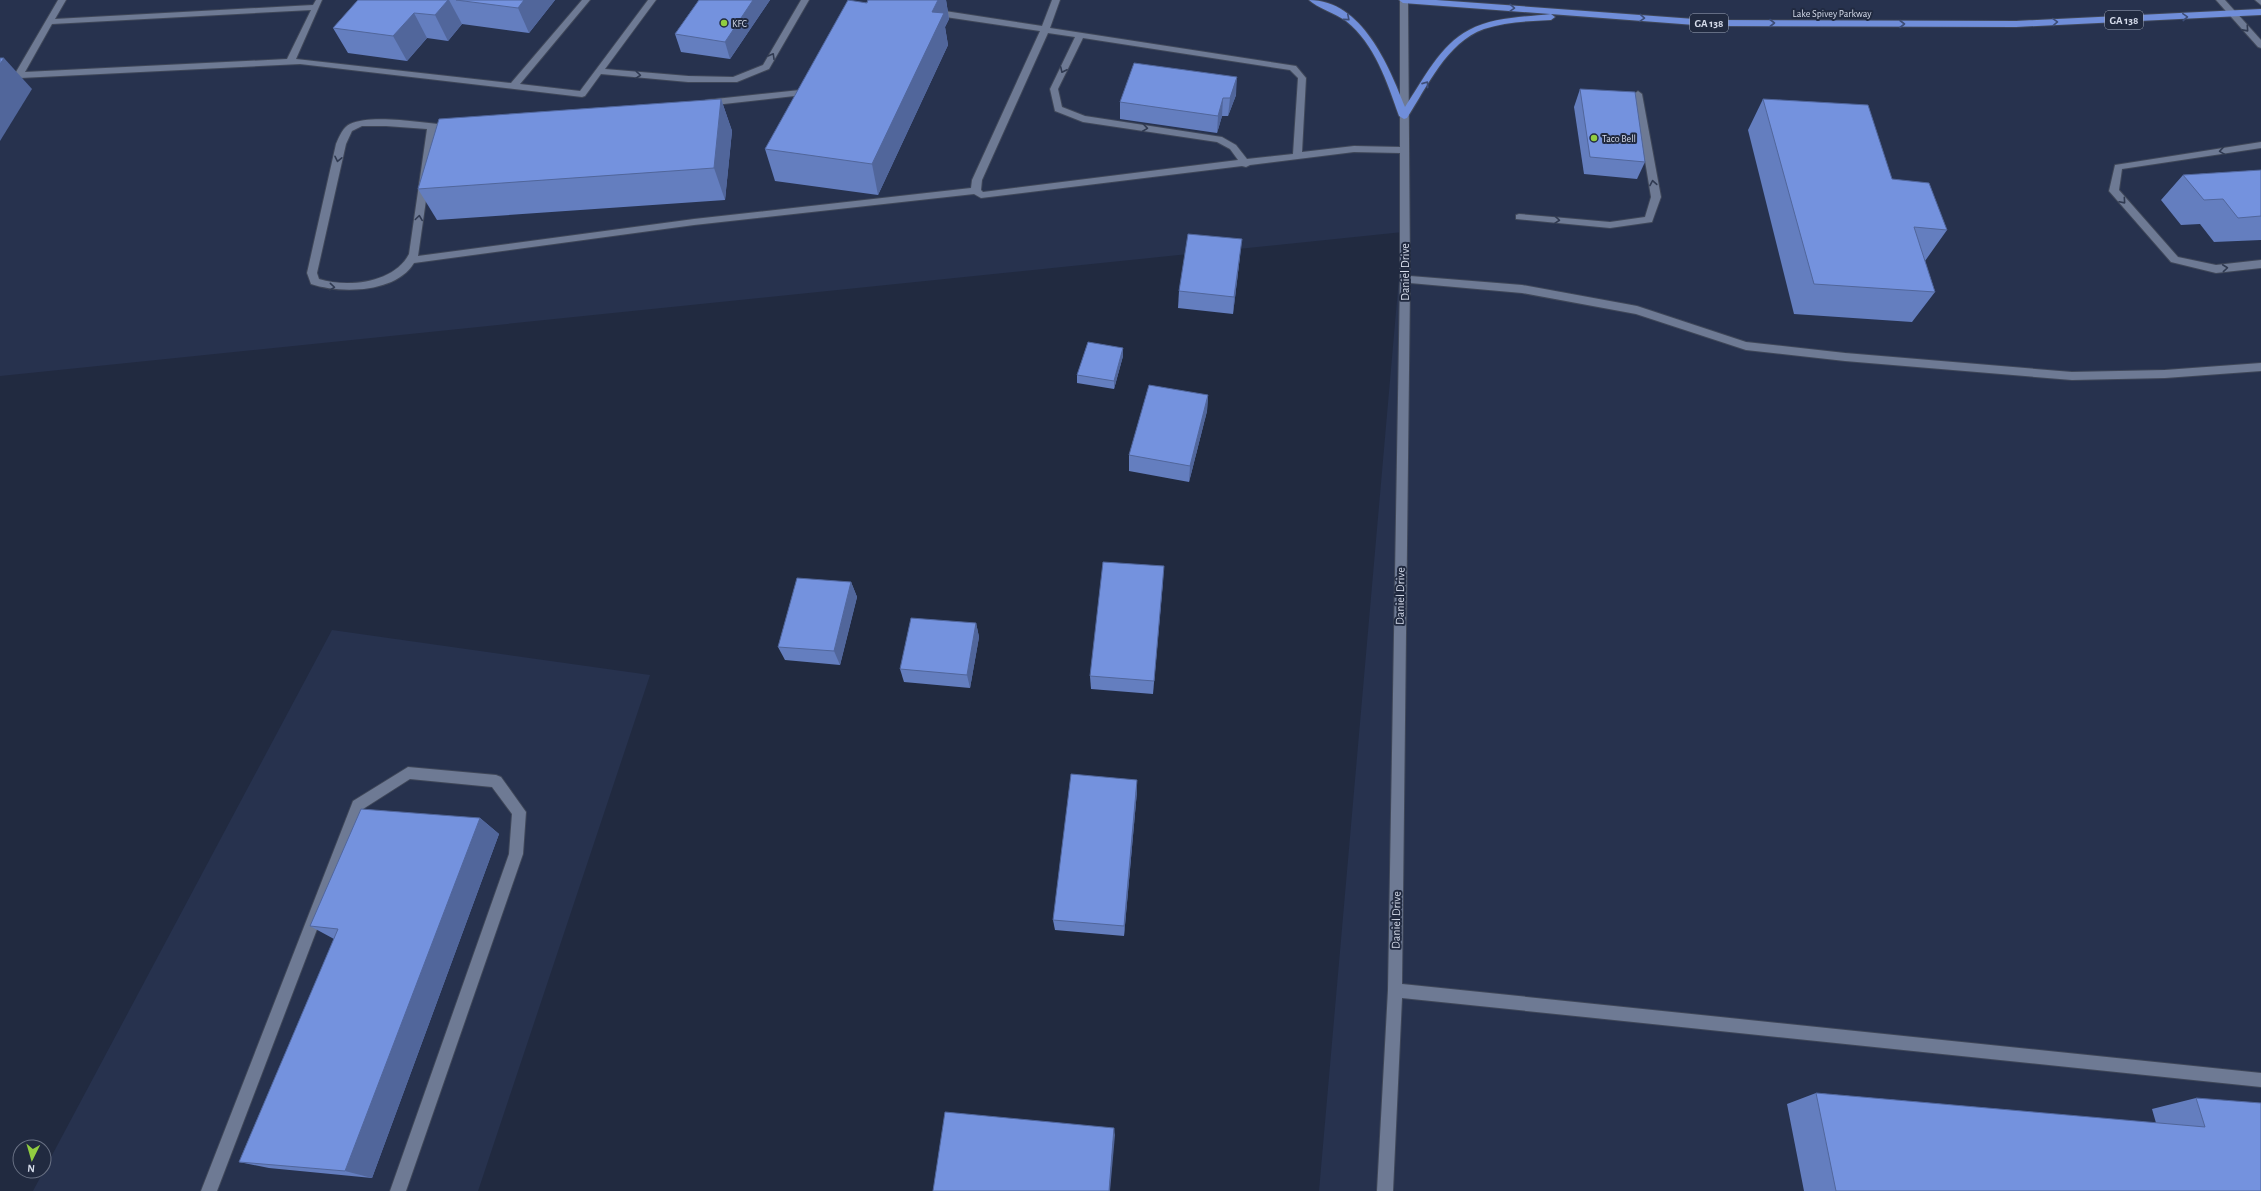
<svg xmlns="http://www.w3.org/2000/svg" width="2261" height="1191" font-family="'Alegreya Sans',sans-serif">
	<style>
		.built { fill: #27324e }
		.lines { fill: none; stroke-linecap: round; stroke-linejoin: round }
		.minor-casing { stroke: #3f4759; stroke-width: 2 }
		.highway-casing { stroke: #3f4759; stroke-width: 2 }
		.minor { fill: #6e7a94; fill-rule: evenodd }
		.highway { fill: #708eda; fill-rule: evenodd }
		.wall { fill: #647ebf }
		.shaded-wall { fill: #51669b }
		.building { fill: #7492de; stroke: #51669b }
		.oneway { stroke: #3d4d76 }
		.oneway2 { stroke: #303a51 }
		.poi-dot { fill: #91cd40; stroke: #212a40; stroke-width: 1.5 }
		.labels { text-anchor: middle; stroke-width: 4; stroke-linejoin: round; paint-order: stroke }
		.far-street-label { font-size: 10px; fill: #d6dceb; stroke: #212a40 }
		.far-poi-label { font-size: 10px; fill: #d6dceb; stroke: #212a40; text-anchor: start }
		.shield { fill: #212a40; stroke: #a0a7b8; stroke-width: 1 }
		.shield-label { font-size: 11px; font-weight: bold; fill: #d6dceb }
		.street-label { font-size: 12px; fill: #d6dceb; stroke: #212a40 }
	</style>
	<rect width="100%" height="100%" fill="#212a40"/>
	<!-- built -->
	<g class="built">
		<polygon points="0,0 2261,0 2261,1191 1319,1191 1403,232 0,376"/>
		<polygon points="332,630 650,675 478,1191 33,1191"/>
	</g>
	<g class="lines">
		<!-- minor casing -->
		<g class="minor-casing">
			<g id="minor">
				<path d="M58 0H66L55 19 313 5 316 0H322L296 59 511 83 582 0H590L520 84 580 91 648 0H656L605 69 688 76 733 77 763 65 801 0H809L769 69 737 82H688L601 74 585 96 582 97 300 64 0 79V73L16 72ZM311 10 287 59 25 72 52 24Z"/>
				<path d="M1052 0H1060L1050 28 1296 66 1306 78 1302 152 1354 146 1400 147V0H1408L1410 276 1522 285 1637 306 1746 342 1845 353 2072 372 2165 370 2261 363V371L2165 378 2072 380 1845 361 1746 350 1636 314 1522 293 1410 283 1402 984 2261 1073V1087L1402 998 1393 1191H1377L1388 990 1400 279V153L1354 152 1250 165 1246 167 1242 166 981 198 974 194 694 225 414 263C396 293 341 294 311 284L307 273 336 144C339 137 343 127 350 124 373 113 427 124 453 125L458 128 453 131 436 130 418 256 694 219 971 188 972 180 1040 31 932 15 928 12 932 9 1042 26ZM1048 33 1075 37 1050 89 1055 111 1083 122 1217 142 1230 149 1238 160 983 192 981 190 982 180ZM1083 38 1290 70 1298 78 1293 154 1247 159 1236 145 1222 137 1085 116 1062 107 1058 89ZM362 126H386L427 129 409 254C394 283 348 288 319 279L317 273 346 144 352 131Z"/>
				<polygon points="2216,0 2225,0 2261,40 2261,48 2258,47"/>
				<polygon points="2255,0 2261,0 2261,5"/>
				<polygon points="809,81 813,84 806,94 803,95 706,106 702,103 706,100 800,90 806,82"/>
				<polygon points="1638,91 1642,94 1661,197 1652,222 1610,228 1516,219 1516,215 1519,214 1610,222 1645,217 1651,197 1634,94"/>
				<polygon points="2261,142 2261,148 2122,169 2119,190 2178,257 2216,265 2261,260 2261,268 2216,273 2171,262 2109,191 2115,165"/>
				<polygon points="408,767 496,775 501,777 526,812 523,854 406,1191 390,1191 509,854 512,814 492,787 410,779 363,809 217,1191 201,1191 353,801"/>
			</g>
		</g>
		<!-- highway casing -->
		<g class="highway-casing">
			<g id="highway">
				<path d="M1309 0C1362 0 1389 66 1405 107 1423 80 1440 45 1469 30 1493 17 1525 17 1551 14L1555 17 1551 20C1529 21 1505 22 1484 29 1447 42 1427 87 1407 118L1404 119 1399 116C1387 82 1375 44 1346 21 1335 13 1317 8 1309 0Z"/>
				<polygon points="1399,0 1436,0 1708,20 2016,21 2261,9 2261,15 2016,27 1708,26 1403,3"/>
			</g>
		</g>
		<!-- minor -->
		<use href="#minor" class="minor"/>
		<!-- highway -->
		<use href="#highway" class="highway"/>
	</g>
	<!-- wall -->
	<g class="wall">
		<polygon points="358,0 555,0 529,33 462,24 448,41 427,38 407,61 348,53 333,28"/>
		<polygon points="699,0 770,0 730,59 681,52 675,34"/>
		<polygon points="868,0 946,0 949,19 945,27 948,45 878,195 775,181 765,149"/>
		<polygon points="1580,89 1645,162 1637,179 1584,174 1574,107"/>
		<polygon points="1236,95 1228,116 1222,116 1217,133 1120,119 1120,102"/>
		<polygon points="721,99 732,131 725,200 437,220 418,189"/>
		<polygon points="1763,99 1892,179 1947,230 1925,261 1935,292 1912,322 1794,314 1748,130"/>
		<polygon points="2261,170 2261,240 2214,242 2200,224 2181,225 2161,200 2183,175"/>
		<polygon points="1240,256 1233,314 1178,308 1179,291"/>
		<polygon points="1123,348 1123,356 1114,389 1077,383 1077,375"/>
		<polygon points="1208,395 1207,411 1189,482 1129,471 1129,455"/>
		<polygon points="1163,581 1153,694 1091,689 1090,676"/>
		<polygon points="851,582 857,597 840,665 785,660 778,647"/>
		<polygon points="976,623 979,637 970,688 904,682 900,669"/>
		<polygon points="1137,791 1124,936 1055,930 1053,920"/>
		<polygon points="480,818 499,834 372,1178 269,1168 239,1162 334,939 310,926"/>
		<polygon points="1816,1093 2156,1123 2152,1109 2196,1098 2261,1191 1804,1191 1787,1104"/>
	</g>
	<!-- shaded-wall -->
	<g class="shaded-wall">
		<polygon points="448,0 449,0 462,24 448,41 435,15"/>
		<polygon points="524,0 555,0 529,33 518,8"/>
		<polygon points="753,0 770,0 730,59 725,42"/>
		<polygon points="938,0 946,0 949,19 945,27 948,45 878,195 872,164 932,12"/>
		<polygon points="414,13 427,38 407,61 393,36"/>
		<polygon points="4,58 32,89 0,141 0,64"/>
		<polygon points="1237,77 1236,95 1228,116 1230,98"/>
		<polygon points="1223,98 1222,116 1217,133 1218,116"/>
		<polygon points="721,99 732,131 725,200 714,168"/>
		<polygon points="1242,239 1240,256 1233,314 1234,297"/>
		<polygon points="1123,348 1123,356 1114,389 1114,381"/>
		<polygon points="1208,395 1207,411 1189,482 1190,466"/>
		<polygon points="1164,566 1163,581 1153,694 1154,681"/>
		<polygon points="851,582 857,597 840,665 834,651"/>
		<polygon points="976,623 979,637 970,688 967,675"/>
		<polygon points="1137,780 1137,791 1124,936 1124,926"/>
		<polygon points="480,818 499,834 372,1178 345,1171"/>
		<polygon points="1114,1128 1115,1135 1110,1191 1109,1191"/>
	</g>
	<!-- building -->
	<g class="building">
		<polygon points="358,0 448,0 435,15 414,13 393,36 333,28"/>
		<polygon points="456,0 524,0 518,8"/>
		<polygon points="699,0 753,0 725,42 675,34"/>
		<polygon points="848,0 867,3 868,0 938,0 932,12 944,13 872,164 765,149"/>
		<polygon points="0,58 4,58 0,64"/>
		<polygon points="1134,63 1237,77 1230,98 1223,98 1218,116 1120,102"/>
		<polygon points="1580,89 1635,92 1645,162 1590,157"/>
		<polygon points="721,99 714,168 418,189 439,119"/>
		<polygon points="1763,99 1868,105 1892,179 1929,183 1947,230 1914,227 1935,292 1814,284"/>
		<polygon points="2261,170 2261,216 2238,218 2223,199 2204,200 2183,175"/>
		<polygon points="1188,234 1242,239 1234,297 1179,291"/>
		<polygon points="1088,342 1123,348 1114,381 1077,375"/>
		<polygon points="1149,385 1208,395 1190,466 1129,455"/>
		<polygon points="1103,562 1164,566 1154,681 1090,676"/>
		<polygon points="797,578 851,582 834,651 778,647"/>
		<polygon points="911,618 976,623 967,675 900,669"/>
		<polygon points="1071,774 1137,780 1124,926 1053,920"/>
		<polygon points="361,809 480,818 345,1171 239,1162 338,929 310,926"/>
		<polygon points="1816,1093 2205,1127 2196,1098 2261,1103 2261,1191 1836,1191"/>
		<polygon points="945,1112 1114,1128 1109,1191 933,1191"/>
	</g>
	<!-- one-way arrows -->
	<defs><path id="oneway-chevron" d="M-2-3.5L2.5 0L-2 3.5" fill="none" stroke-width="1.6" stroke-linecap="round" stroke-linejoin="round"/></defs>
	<g class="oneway">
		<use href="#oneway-chevron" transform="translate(1512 8) rotate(4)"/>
		<use href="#oneway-chevron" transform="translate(2185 17) rotate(-3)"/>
		<use href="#oneway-chevron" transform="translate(1347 18) rotate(40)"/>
		<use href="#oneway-chevron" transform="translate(1642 18) rotate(4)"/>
		<use href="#oneway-chevron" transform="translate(2055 22) rotate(-2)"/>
		<use href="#oneway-chevron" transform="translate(1772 23)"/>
		<use href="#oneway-chevron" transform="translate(1902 24)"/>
		<use href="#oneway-chevron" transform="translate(1426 84) rotate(-55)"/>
	</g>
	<g class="oneway2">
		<use href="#oneway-chevron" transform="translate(2246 29) rotate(48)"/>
		<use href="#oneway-chevron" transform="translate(772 56) rotate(-60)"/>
		<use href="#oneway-chevron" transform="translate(1063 70) rotate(115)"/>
		<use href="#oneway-chevron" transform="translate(638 75) rotate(5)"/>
		<use href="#oneway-chevron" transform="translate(1145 128) rotate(8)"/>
		<use href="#oneway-chevron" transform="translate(2222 151) rotate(171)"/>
		<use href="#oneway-chevron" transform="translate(338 159) rotate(102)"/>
		<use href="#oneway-chevron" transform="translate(1653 183) rotate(-100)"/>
		<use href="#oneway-chevron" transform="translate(2123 201) rotate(49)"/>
		<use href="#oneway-chevron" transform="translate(419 218) rotate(-82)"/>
		<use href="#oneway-chevron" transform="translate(1557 220) rotate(5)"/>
		<use href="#oneway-chevron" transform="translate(2225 268) rotate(-6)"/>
		<use href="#oneway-chevron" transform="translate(332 287) rotate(5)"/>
	</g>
	<!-- markers -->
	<g class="poi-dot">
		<circle cx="724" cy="23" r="4"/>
		<circle cx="1594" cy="138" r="4"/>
	</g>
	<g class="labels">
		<!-- far-street labels -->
		<g class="far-street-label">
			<text x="1832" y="17">Lake Spivey Parkway</text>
		</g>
		<!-- far-poi labels -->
		<g class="far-poi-label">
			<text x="732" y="27">KFC</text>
			<text x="1602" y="142">Taco Bell</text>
		</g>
		<!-- shield labels -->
		<g class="shield">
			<rect x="2105" y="11" width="38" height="18" rx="3"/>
			<rect x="1690" y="14" width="38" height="18" rx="3"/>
		</g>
		<g class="shield-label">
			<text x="2124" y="24">GA 138</text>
			<text x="1709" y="27">GA 138</text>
		</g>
		<!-- street labels -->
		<g class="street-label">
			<text transform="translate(1405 272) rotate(-90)" y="4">Daniel Drive</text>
			<text transform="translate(1400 596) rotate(-89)" y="4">Daniel Drive</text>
			<text transform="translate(1396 920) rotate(-89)" y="4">Daniel Drive</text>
		</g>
	</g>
	<!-- north arrow -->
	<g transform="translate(32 1159) rotate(185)"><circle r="19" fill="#212a40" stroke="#697184"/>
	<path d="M0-3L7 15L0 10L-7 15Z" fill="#91cd40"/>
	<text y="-6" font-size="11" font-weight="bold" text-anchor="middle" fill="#d6dceb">N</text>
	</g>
</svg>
